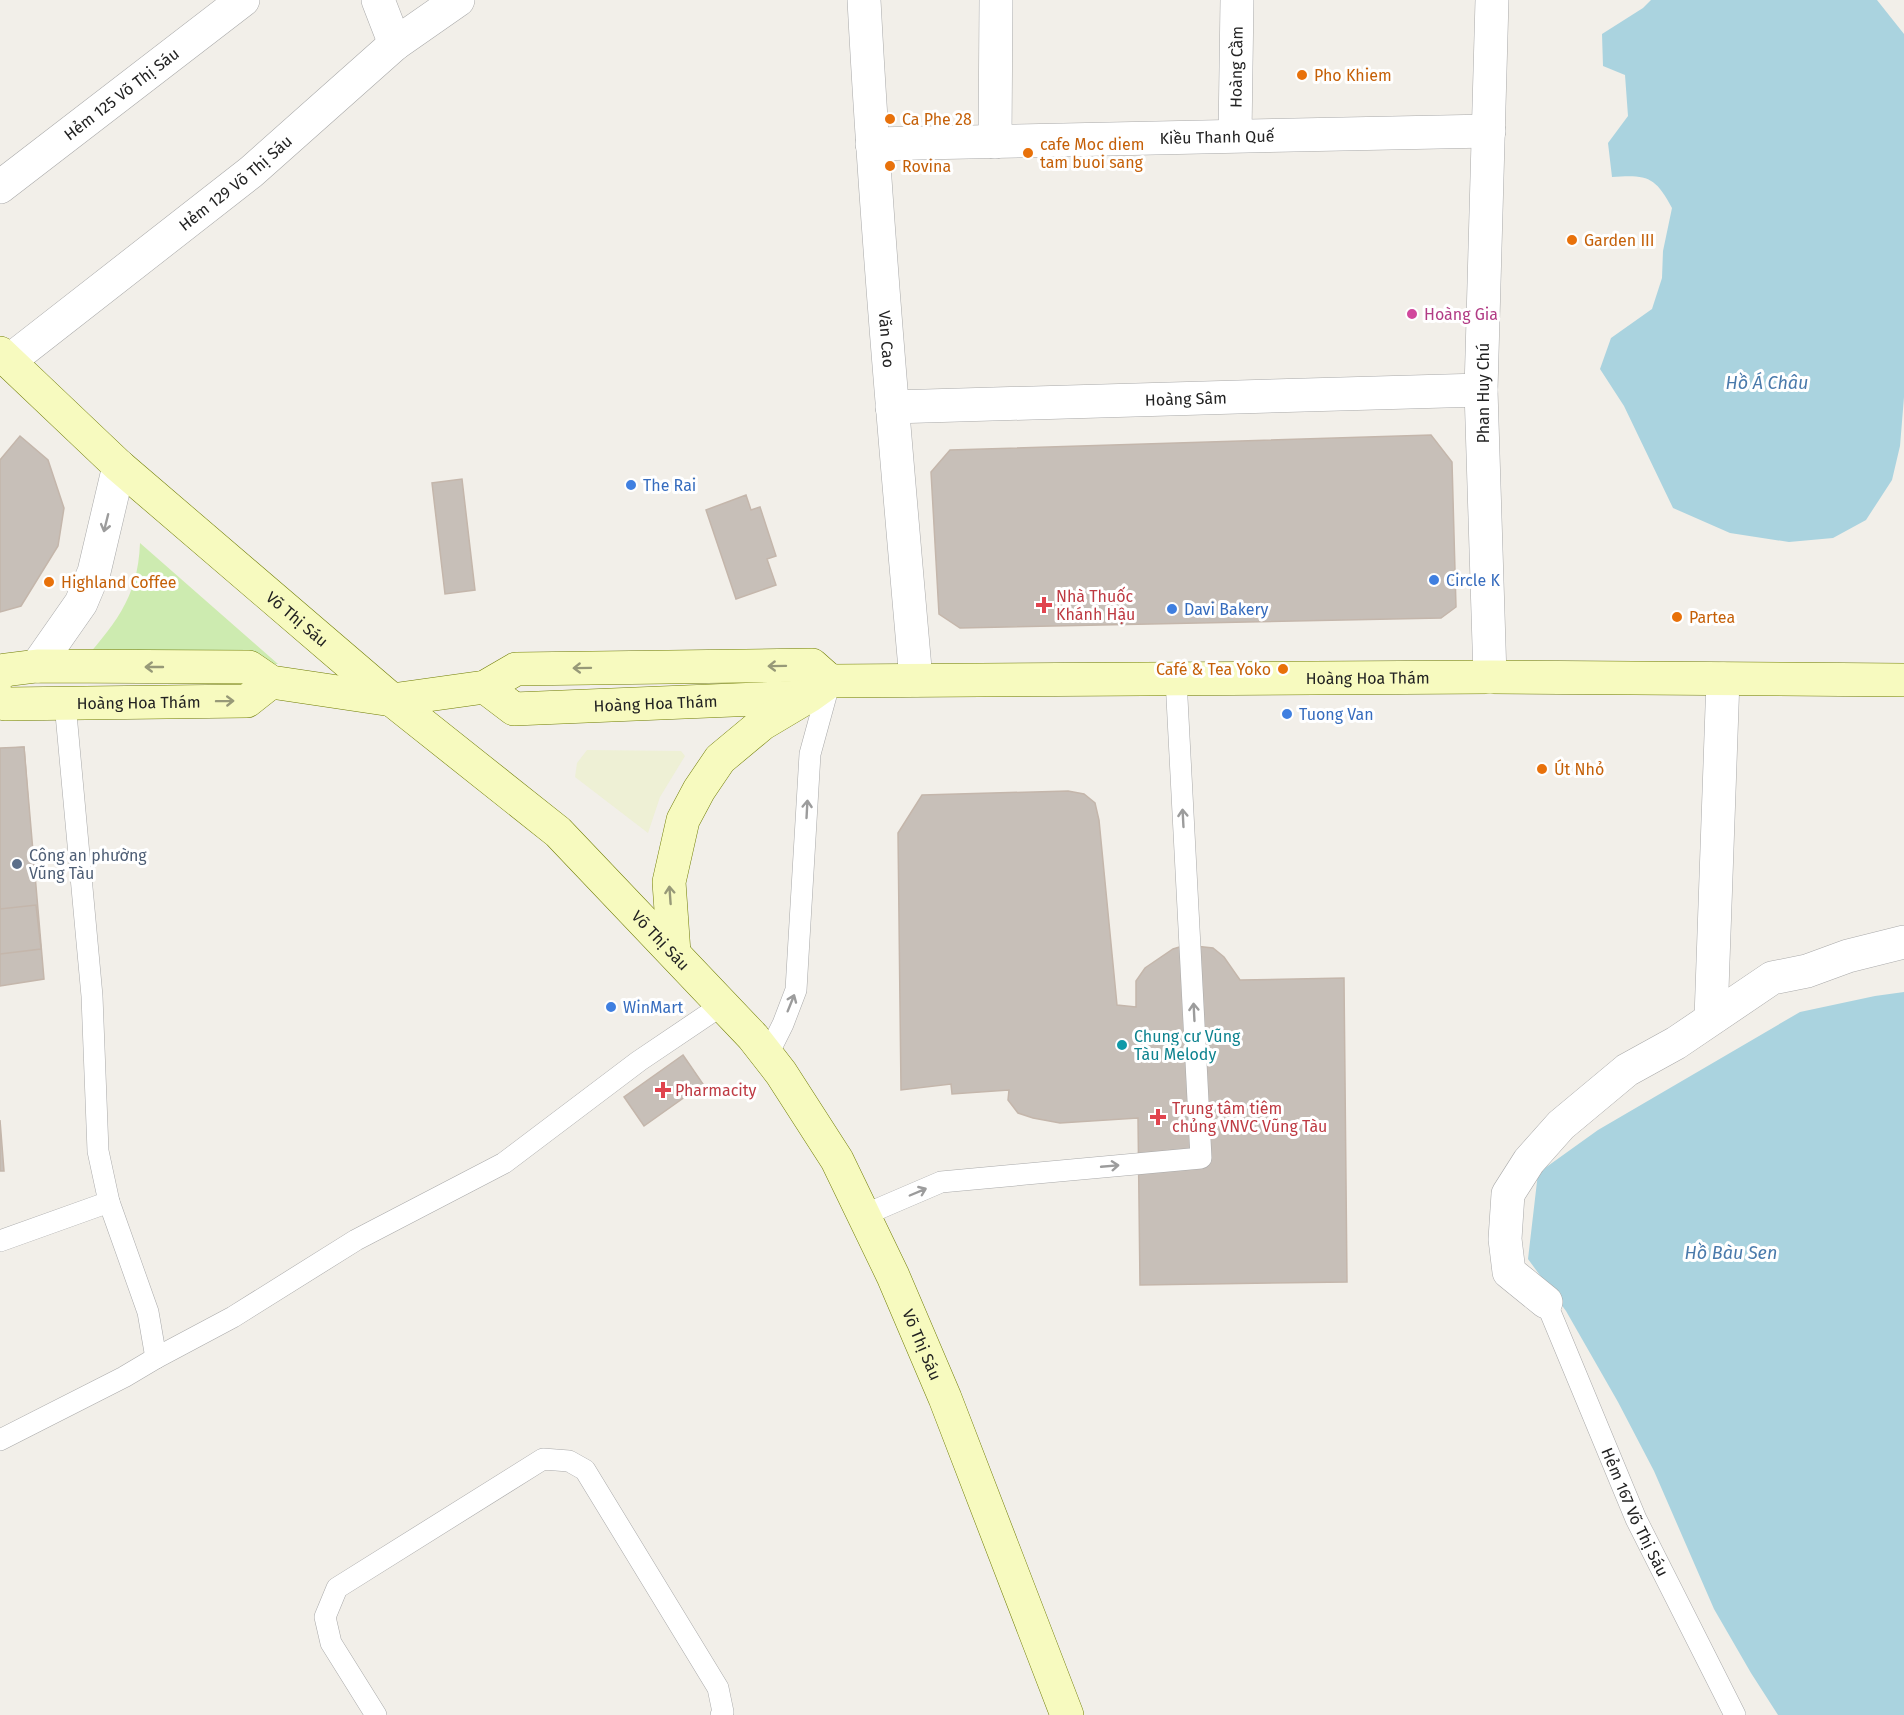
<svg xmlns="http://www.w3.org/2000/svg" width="1904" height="1715" font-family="'Fira Sans',sans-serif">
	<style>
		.farmland { fill: #eef0d5 }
		.grass { fill: #cdebb0 }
		.water { fill: #aad3df }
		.building { fill: #c7bfb8; stroke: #c4b6ab; stroke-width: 1.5 }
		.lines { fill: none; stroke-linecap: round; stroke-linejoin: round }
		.lane-casing { stroke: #a9a9a9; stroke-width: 22 }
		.street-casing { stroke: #a9a9a9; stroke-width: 34 }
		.secondary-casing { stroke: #707d05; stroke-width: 34 }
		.lane { stroke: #fff; stroke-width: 21 }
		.street { stroke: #fff; stroke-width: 33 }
		.secondary { stroke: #f7fabf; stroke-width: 33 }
		.oneway { stroke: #9c9c9c }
		.oneway2 { stroke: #979978 }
		.food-dot { fill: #e8710a; stroke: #fff; stroke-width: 2 }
		.hotel-dot { fill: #d1479c; stroke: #fff; stroke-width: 2 }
		.shop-dot { fill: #3f7fe0; stroke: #fff; stroke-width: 2 }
		.health-dot { fill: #e0444e; stroke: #fff; stroke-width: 2 }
		.service-dot { fill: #5c6f8a; stroke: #fff; stroke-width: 2 }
		.culture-dot { fill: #0f9aa8; stroke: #fff; stroke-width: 2 }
		.labels { text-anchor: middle; stroke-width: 6; stroke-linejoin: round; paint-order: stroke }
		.street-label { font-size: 16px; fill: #222; stroke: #fff }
		.food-label { font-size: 16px; fill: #c56008; stroke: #fff; text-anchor: start }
		.hotel-label { font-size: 16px; fill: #b23c85; stroke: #fff; text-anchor: start }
		.shop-label { font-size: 16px; fill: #366cbe; stroke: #fff; text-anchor: start }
		.health-label { font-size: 16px; fill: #be3a42; stroke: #fff; text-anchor: start }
		.service-label { font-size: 16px; fill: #4e5e75; stroke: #fff; text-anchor: start }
		.culture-label { font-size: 16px; fill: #0d838f; stroke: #fff; text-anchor: start }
		.water-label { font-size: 18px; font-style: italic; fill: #4a7aab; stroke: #fff }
	</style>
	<rect width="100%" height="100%" fill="#f2efe9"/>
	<!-- farmland -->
	<polygon class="farmland" points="587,750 681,751 685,756 660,797 648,833 575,777 577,763"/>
	<!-- grass -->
	<path class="grass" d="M140 543 278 664 78 667C113 626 138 600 140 543Z"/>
	<!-- water -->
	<g class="water">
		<path d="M1651 0H1877L1904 34V397L1900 446 1892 480 1866 520 1833 538 1789 542 1730 533 1673 508 1624 406 1600 369 1611 338 1652 309 1662 278 1663 251 1672 208C1655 176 1647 175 1612 177L1608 143 1628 116 1625 75 1603 66 1602 34 1643 8Z"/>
		<polygon points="1904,992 1904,1715 1778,1715 1751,1673 1714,1609 1654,1471 1618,1402 1566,1311 1528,1259 1538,1173 1598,1130 1800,1012 1875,996"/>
	</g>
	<!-- building -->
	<g class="building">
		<polygon points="1431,435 1452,462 1456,607 1441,618 960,628 939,614 931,472 950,450"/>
		<polygon points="20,436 48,460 64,508 58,546 21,606 0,612 0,460"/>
		<polygon points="462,479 475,590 445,594 432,483"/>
		<polygon points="746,495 751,510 760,507 776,556 767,559 776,585 736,599 706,510"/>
		<polygon points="24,747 36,905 6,908 0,850 0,749"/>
		<polygon points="24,747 44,979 0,986 0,748"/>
		<polygon points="1068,791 1084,794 1095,803 1099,820 1117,1005 1136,1007 1136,981 1145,968 1173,949 1186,945 1213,948 1224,957 1240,980 1344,978 1347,1282 1140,1285 1138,1118 1060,1123 1033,1118 1018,1113 1008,1100 1009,1090 952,1094 951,1084 901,1090 898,833 922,795"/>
		<polygon points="36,905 41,949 0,954 0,906 0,909"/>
		<polygon points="683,1055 703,1084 644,1126 624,1097"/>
		<polygon points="0,1120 4,1171 0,1171"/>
	</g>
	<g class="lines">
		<!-- lane casing -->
		<g class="lane-casing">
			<g id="lane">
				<polyline points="65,703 92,996 98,1151 109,1202 148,1312 156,1358"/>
				<polyline points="767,1056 783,1024 796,990 810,754 830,681"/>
				<polyline points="864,1215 941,1182 1201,1158 1176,679"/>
				<polyline points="0,1241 109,1202"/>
				<path id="s1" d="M1546 1302 1636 1519 1735 1715"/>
				<polyline points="0,1440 124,1377 156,1358 233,1317 356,1240 504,1163 639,1061 722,1005"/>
				<polyline points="376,1715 331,1643 325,1617 337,1588 543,1459 569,1461 585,1470 718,1688 723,1712 721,1715"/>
			</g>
		</g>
		<!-- street casing -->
		<g class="street-casing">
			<g id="street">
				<polyline points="378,0 395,44"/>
				<path id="s2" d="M864 0C876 227 896 453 916 680"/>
				<path id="s3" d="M1235 135 1237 0"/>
				<polyline points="995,142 996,0"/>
				<path id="s4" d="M872 144 1489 131"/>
				<path id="s5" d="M0 187 243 0"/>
				<path id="s6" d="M9 361 251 172 395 44 458 0"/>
				<path id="s7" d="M892 407 1481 390"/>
				<polyline points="37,666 81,603 94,572 119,466"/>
				<polyline points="1490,677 1481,390 1492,0"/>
				<polyline points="1711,1018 1723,679"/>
				<polyline points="1546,1302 1509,1272 1505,1239 1508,1194 1529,1161 1561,1125 1627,1070 1676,1043 1772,978 1807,971 1848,956 1904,942"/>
			</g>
		</g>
		<!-- secondary casing -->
		<g class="secondary-casing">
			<g id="secondary">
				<path id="s8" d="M0 353 119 466 392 700 558 832 753 1037 781 1073 837 1160 893 1276 945 1398 1067 1715"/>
				<polyline points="0,674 5,670 37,666 249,667 271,682 392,700 485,687 516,669 812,665 830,681"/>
				<path id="s9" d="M485 687 514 709 805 697"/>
				<path id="s10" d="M0 700 5 704 247 701 271 682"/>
				<path id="s11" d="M674 953 669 882 683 820 699 790 720 759 762 724 809 696 830 681 1490 677 1904 680"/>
			</g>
		</g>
		<!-- lane -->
		<use href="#lane" class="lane"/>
		<!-- street -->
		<use href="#street" class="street"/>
		<!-- secondary -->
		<use href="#secondary" class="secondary"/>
	</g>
	<!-- one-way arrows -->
	<defs><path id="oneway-shaft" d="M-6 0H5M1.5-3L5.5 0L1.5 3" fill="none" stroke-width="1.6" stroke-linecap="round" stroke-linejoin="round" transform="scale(1.5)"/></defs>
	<g class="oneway">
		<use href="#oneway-shaft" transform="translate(106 523) rotate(104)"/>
		<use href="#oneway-shaft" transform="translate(807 809) rotate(-87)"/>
		<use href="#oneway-shaft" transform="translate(1183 818) rotate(-93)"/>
		<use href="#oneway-shaft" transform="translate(791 1003) rotate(-68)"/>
		<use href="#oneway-shaft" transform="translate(1194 1012) rotate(-93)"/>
		<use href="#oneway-shaft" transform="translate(1110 1166) rotate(-5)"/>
		<use href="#oneway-shaft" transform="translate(918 1192) rotate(-23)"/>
	</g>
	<g class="oneway2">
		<use href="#oneway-shaft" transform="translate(777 666) rotate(179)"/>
		<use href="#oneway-shaft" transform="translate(154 667) rotate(-180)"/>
		<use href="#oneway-shaft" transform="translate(582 668) rotate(179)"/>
		<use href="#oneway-shaft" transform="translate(225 701) rotate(-1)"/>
		<use href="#oneway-shaft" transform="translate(670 895) rotate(-94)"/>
	</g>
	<!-- markers -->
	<g class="food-dot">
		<circle cx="1302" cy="75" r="6"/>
		<circle cx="890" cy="119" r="6"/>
		<circle cx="1028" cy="153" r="6"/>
		<circle cx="890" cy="166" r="6"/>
		<circle cx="1572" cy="240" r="6"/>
		<circle cx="49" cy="582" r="6"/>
		<circle cx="1677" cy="617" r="6"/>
		<circle cx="1283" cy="669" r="6"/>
		<circle cx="1542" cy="769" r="6"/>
	</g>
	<circle class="hotel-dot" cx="1412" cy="314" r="6"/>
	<g class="shop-dot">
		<circle cx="631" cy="485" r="6"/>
		<circle cx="1434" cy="580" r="6"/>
		<circle cx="1172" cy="609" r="6"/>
		<circle cx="1287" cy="714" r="6"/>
		<circle cx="611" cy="1007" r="6"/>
	</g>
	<g class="health-dot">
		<path d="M1041 596h6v6h6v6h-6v6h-6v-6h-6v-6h6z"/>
		<path d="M660 1081h6v6h6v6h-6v6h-6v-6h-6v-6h6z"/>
		<path d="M1155 1108h6v6h6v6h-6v6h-6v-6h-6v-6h6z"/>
	</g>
	<circle class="service-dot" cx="17" cy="864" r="6"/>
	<circle class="culture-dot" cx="1122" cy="1045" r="6"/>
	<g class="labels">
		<!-- street labels -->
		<g class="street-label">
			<text dy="6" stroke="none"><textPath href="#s3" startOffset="68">Hoàng Cầm</textPath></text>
			<text dy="6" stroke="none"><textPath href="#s5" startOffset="153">Hẻm 125 Võ Thị Sáu</textPath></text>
			<text dy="6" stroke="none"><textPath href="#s4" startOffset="345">Kiều Thanh Quế</textPath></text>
			<text dy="6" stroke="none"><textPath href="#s6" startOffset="288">Hẻm 129 Võ Thị Sáu</textPath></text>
			<text dy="6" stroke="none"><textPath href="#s2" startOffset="340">Văn Cao</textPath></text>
			<text transform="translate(1483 393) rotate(-90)" y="6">Phan Huy Chú</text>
			<text dy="6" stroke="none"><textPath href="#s7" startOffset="294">Hoàng Sâm</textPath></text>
			<text dy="6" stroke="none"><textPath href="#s8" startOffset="399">Võ Thị Sáu</textPath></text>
			<text dy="6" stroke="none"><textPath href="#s11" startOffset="879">Hoàng Hoa Thám</textPath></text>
			<text dy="6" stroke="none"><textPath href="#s10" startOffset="140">Hoàng Hoa Thám</textPath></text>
			<text dy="6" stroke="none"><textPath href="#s9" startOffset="178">Hoàng Hoa Thám</textPath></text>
			<text dy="6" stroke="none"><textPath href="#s8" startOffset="885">Võ Thị Sáu</textPath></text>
			<text dy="6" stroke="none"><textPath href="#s8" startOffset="1371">Võ Thị Sáu</textPath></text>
			<text dy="6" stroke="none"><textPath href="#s1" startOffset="228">Hẻm 167 Võ Thị Sáu</textPath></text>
		</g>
		<!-- food labels -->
		<g class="food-label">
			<text x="1314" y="81">Pho Khiem</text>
			<text x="902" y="125">Ca Phe 28</text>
			<text x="1040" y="150">cafe Moc diem<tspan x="1040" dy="18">tam buoi sang</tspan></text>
			<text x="902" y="172">Rovina</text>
			<text x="1584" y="246">Garden III</text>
			<text x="61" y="588">Highland Coffee</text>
			<text x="1689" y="623">Partea</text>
			<text x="1271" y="675" text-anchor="end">Café &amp; Tea Yoko</text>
			<text x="1554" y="775">Út Nhỏ</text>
		</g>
		<!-- hotel labels -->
		<g class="hotel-label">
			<text x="1424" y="320">Hoàng Gia</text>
		</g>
		<!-- shop labels -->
		<g class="shop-label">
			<text x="643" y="491">The Rai</text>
			<text x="1446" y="586">Circle K</text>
			<text x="1184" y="615">Davi Bakery</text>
			<text x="1299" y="720">Tuong Van</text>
			<text x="623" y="1013">WinMart</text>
		</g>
		<!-- health labels -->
		<g class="health-label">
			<text x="1056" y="602">Nhà Thuốc<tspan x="1056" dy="18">Khánh Hậu</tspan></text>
			<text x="675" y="1096">Pharmacity</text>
			<text x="1172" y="1114">Trung tâm tiêm<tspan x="1172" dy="18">chủng VNVC Vũng Tàu</tspan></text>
		</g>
		<!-- service labels -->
		<g class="service-label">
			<text x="29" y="861">Công an phường<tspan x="29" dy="18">Vũng Tàu</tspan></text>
		</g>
		<!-- culture labels -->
		<g class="culture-label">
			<text x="1134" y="1042">Chung cư Vũng<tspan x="1134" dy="18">Tàu Melody</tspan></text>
		</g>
		<!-- water labels -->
		<g class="water-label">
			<text x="1767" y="389">Hồ Á Châu</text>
			<text x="1731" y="1259">Hồ Bàu Sen</text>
		</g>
	</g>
</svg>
